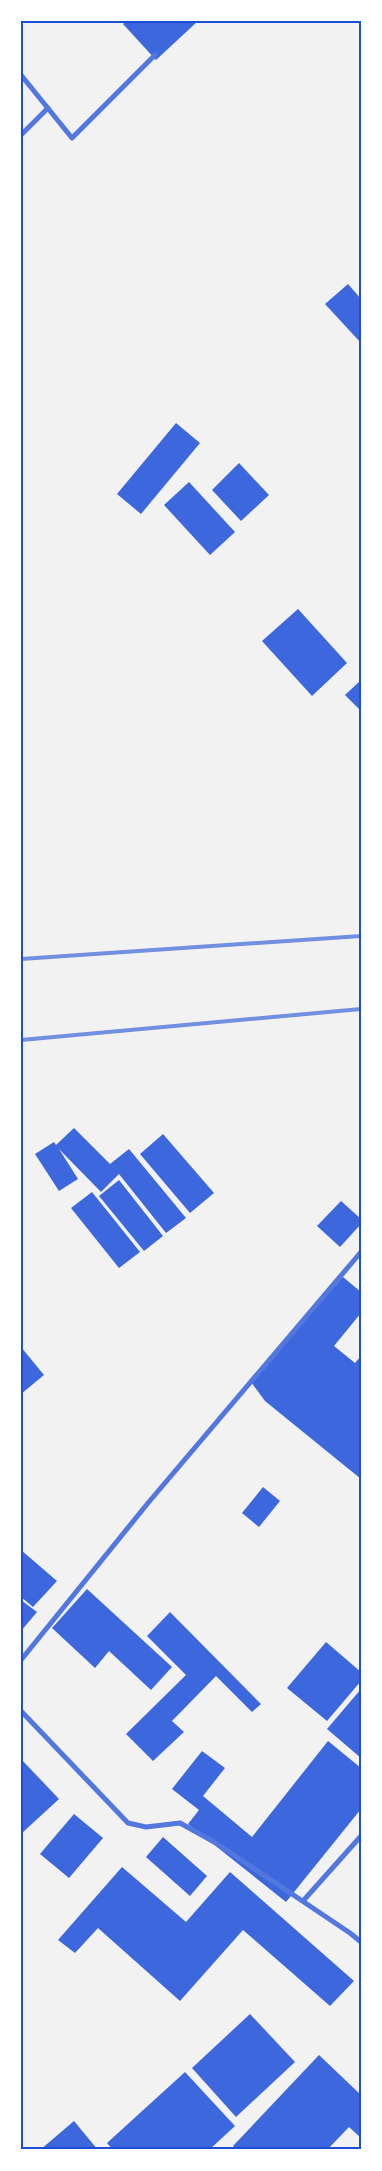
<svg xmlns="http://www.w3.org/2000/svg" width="382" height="2171" font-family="Commissioner,sans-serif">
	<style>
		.building { fill: #3d67dc }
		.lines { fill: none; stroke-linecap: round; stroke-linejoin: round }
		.minor { stroke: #5277de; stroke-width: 5 }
		.rail { stroke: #7290e2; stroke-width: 4 }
		.neatline { fill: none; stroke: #1d4ed8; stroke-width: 2 }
	</style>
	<rect width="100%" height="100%" fill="#f2f2f2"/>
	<!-- building -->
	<g class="building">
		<polygon points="126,21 198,21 156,60 123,24"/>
		<polygon points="348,284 361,299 361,343 325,304"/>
		<polygon points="176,423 200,443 141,514 117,494"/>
		<polygon points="239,463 269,495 241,521 212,490"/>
		<polygon points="189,482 235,532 210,555 164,505"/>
		<polygon points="298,609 347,663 312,696 262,641"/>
		<polygon points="361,680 361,711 345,695"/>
		<polygon points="74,1128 110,1164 129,1149 186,1218 166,1233 119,1174 101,1192 59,1149 78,1179 59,1191 35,1154 54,1142 56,1145"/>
		<polygon points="163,1134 214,1193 190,1213 140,1154"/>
		<polygon points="119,1180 163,1236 144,1251 99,1196"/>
		<polygon points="92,1192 140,1252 119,1268 71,1208"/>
		<polygon points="341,1201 361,1219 361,1224 340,1247 317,1226"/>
		<polygon points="343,1277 361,1292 361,1313 334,1346 355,1363 361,1356 361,1479 265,1401 251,1382"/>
		<polygon points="21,1347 44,1375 21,1394"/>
		<polygon points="263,1487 280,1501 259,1527 242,1513"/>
		<polygon points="21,1550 57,1581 33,1607 21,1597"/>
		<polygon points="87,1589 172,1667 151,1690 109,1651 95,1668 52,1628"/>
		<polygon points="21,1600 37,1612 21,1631"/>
		<polygon points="170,1612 261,1704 252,1712 216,1676 172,1721 184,1732 153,1761 126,1734 186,1675 147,1636"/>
		<polygon points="326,1642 361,1672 361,1681 327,1721 287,1688"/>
		<polygon points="361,1689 361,1758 327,1729"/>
		<polygon points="328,1741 361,1768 361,1809 286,1902 188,1824 199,1810 172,1789 202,1751 225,1768 203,1796 252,1837"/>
		<polygon points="21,1759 59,1799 21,1834"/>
		<polygon points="74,1814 103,1838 69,1878 40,1854"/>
		<polygon points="163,1837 207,1876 190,1896 146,1857"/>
		<polygon points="122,1867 186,1922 230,1872 354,1981 330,2006 243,1930 180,2001 98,1928 75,1953 58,1940"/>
		<polygon points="250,2014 295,2062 236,2117 192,2068"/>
		<polygon points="319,2055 361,2095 361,2138 349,2127 327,2150 317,2150 314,2147 311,2150 237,2150 233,2146"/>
		<polygon points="185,2072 235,2126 209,2150 113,2150 107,2143"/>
		<polygon points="74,2121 98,2150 40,2150"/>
	</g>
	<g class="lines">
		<!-- minor -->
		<g class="minor">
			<polyline points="21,75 72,138 155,55"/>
			<polyline points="21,135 48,108"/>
			<polyline points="21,1660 148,1503 361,1252"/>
			<polyline points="21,1711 128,1823 146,1827 180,1823 216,1843 350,1933 361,1942"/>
			<polyline points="303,1901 361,1836"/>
		</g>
		<!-- rail -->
		<g class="rail">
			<polyline points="21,959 361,936"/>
			<polyline points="21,1040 361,1009"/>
		</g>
	</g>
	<!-- border -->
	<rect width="382" height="2171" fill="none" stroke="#ffffff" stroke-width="45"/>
	<rect x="22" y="22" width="338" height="2126" class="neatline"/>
</svg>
